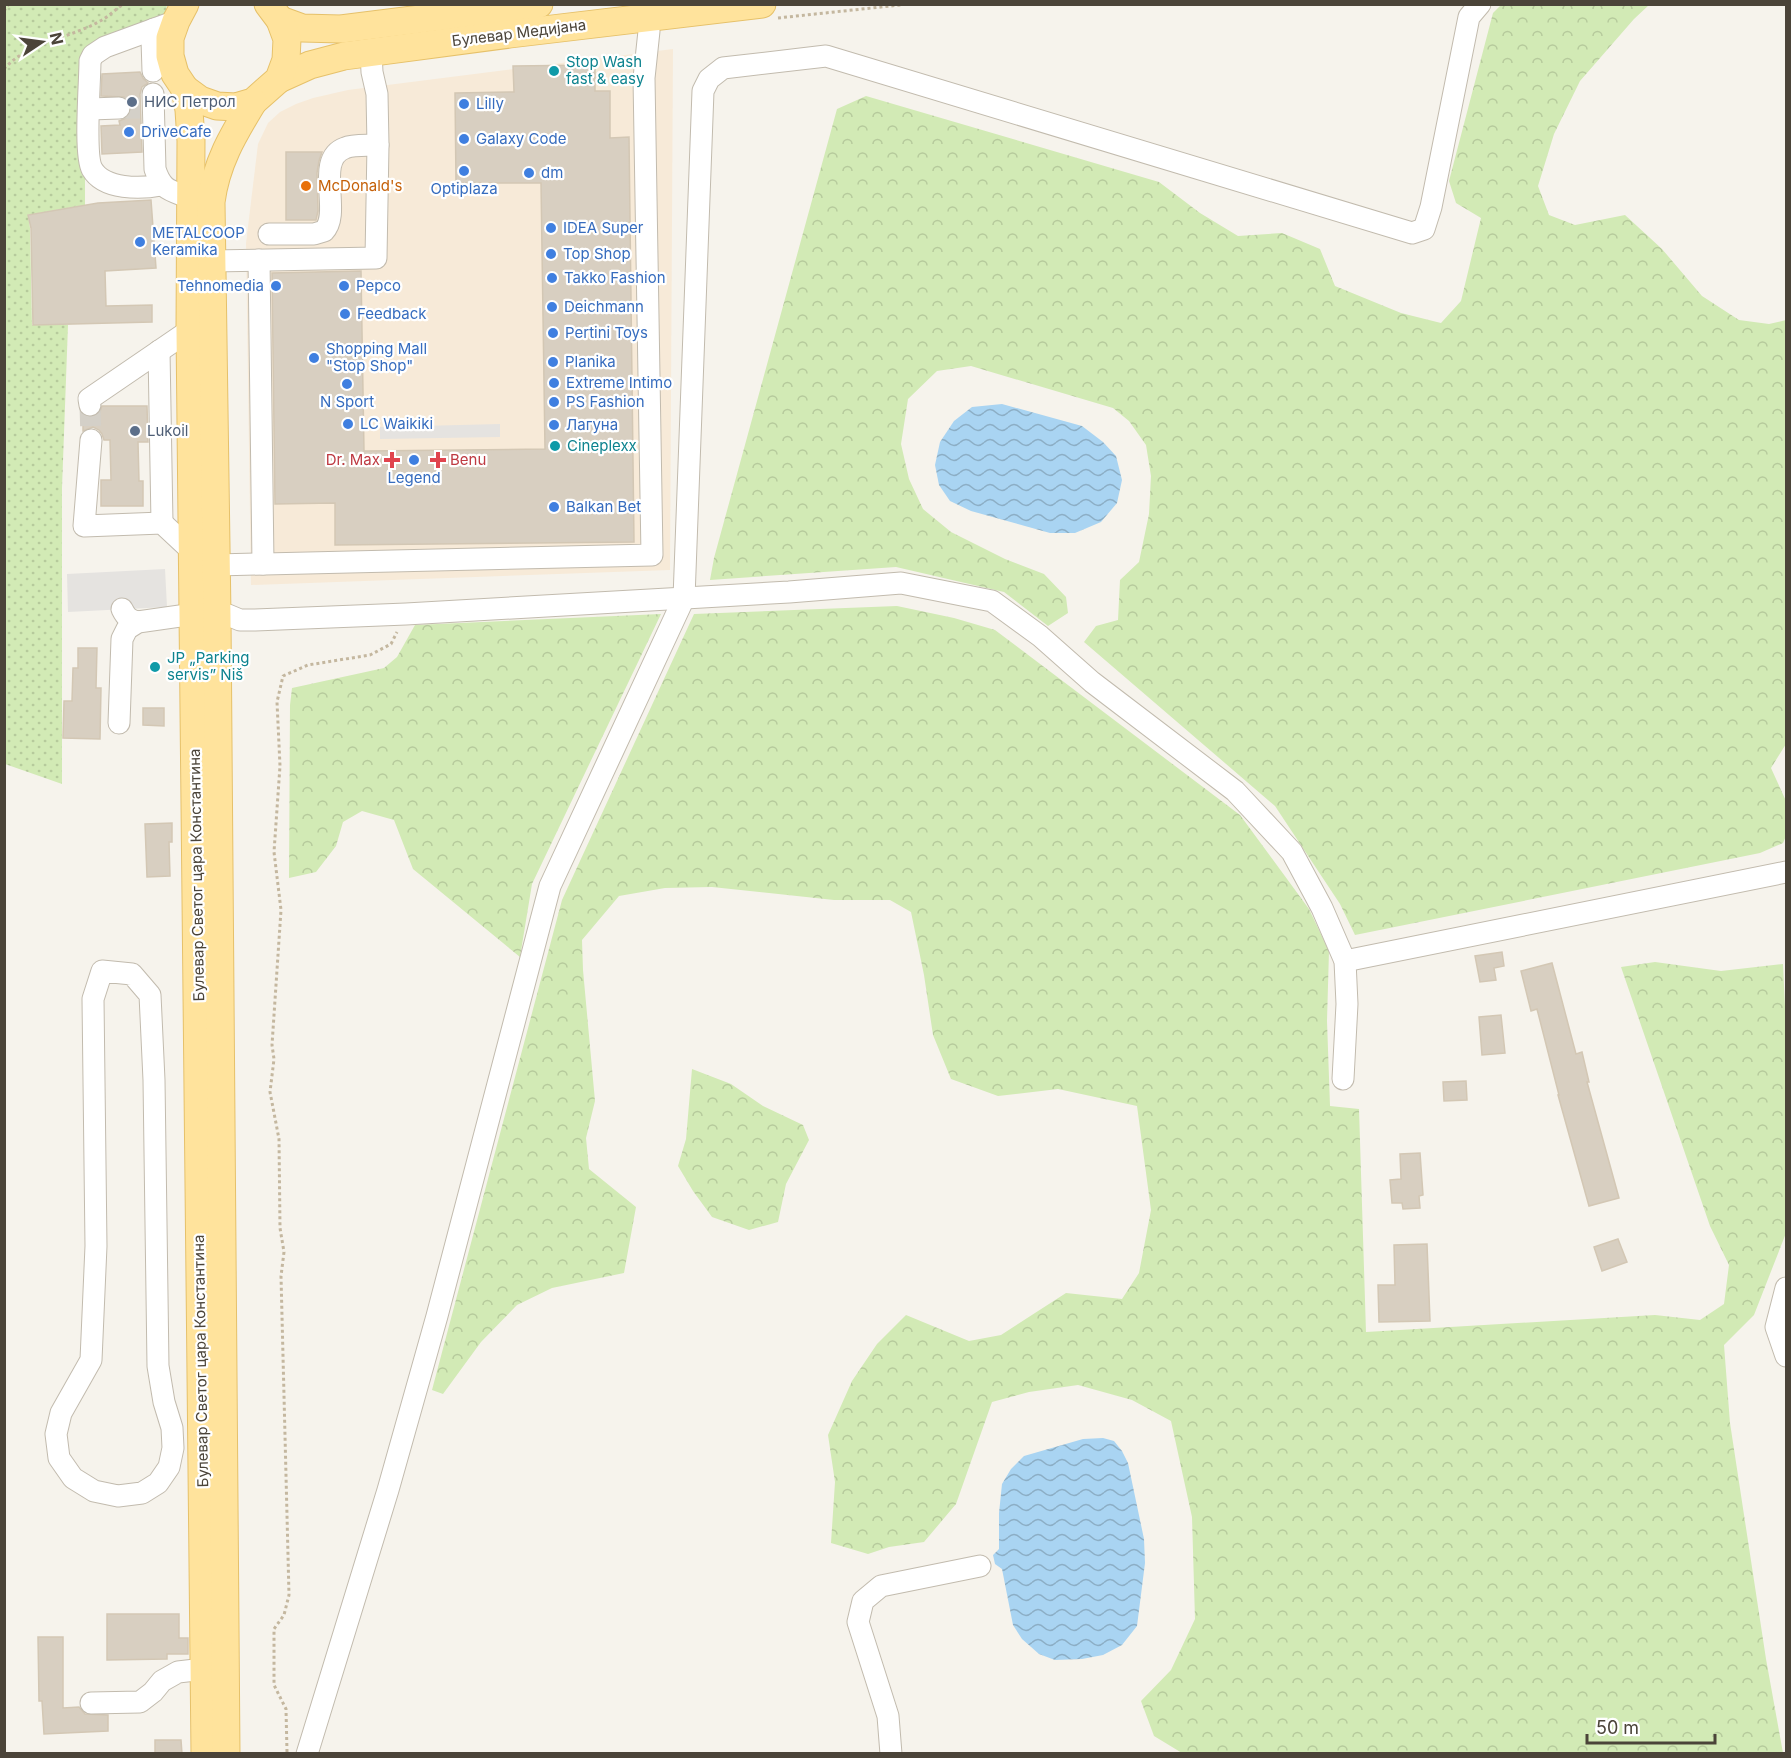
<svg xmlns="http://www.w3.org/2000/svg" width="1791" height="1758" font-family="Inter,sans-serif">
	<style>
		.commercial { fill: #f7ead8 }
		.grass { fill: url(#grass-dots) }
		.forest { fill: url(#forest-crowns) }
		.parking { fill: #e5e3e0 }
		.water { fill: url(#water-waves) }
		.building { fill: #d8cfc1; stroke: #d3c7b4; stroke-width: 1.5 }
		.lines { fill: none; stroke-linecap: round; stroke-linejoin: round }
		.minor-tunnel { stroke: #d4d0c8; stroke-width: 21; stroke-dasharray: 21 10; stroke-linecap: butt }
		.minor-casing { stroke: #c2bbae; stroke-width: 23 }
		.major-casing { stroke: #e6c16a; stroke-width: 29 }
		.path { stroke: #c4b79f; stroke-width: 3; stroke-dasharray: 3 3; stroke-linecap: butt }
		.minor { stroke: #fff; stroke-width: 21 }
		.major { stroke: #ffe39c; stroke-width: 27 }
		.culture-dot { fill: #0f9aa8; stroke: #fff; stroke-width: 2 }
		.service-dot { fill: #5c6f8a; stroke: #fff; stroke-width: 2 }
		.shop-dot { fill: #3f7fe0; stroke: #fff; stroke-width: 2 }
		.food-dot { fill: #e8710a; stroke: #fff; stroke-width: 2 }
		.health-dot { fill: #e0444e; stroke: #fff; stroke-width: 2 }
		.labels { text-anchor: middle; stroke-width: 4.5; stroke-linejoin: round; paint-order: stroke }
		.street-label { font-size: 15px; fill: #4b4439; stroke: #fff }
		.culture-label { font-size: 15px; fill: #0d838f; stroke: #fff; text-anchor: start }
		.service-label { font-size: 15px; fill: #4e5e75; stroke: #fff; text-anchor: start }
		.shop-label { font-size: 15px; fill: #366cbe; stroke: #fff; text-anchor: start }
		.food-label { font-size: 15px; fill: #c56008; stroke: #fff; text-anchor: start }
		.health-label { font-size: 15px; fill: #be3a42; stroke: #fff; text-anchor: end }
	</style>
	<defs>
		<pattern id="grass-dots" width="8" height="8" patternUnits="userSpaceOnUse" patternTransform="scale(1.5)"><rect width="8" height="8" fill="#d2eab5"/><path d="M2 2h.1M6 6h.1" fill="none" stroke="#b6ca9c" stroke-width="1.8" stroke-linecap="round"/></pattern>
		<pattern id="forest-crowns" width="20" height="18" patternUnits="userSpaceOnUse" patternTransform="scale(1.5)"><rect width="20" height="18" fill="#d2eab5"/><path d="M2 6a3 3 0 1 1 6 0M12 15a3 3 0 1 1 6 0" fill="none" stroke="#b6ca9c"/></pattern>
		<pattern id="water-waves" width="16" height="10" patternUnits="userSpaceOnUse" patternTransform="scale(1.5)"><rect width="16" height="10" fill="#a9d4f2"/><path d="M0 5q4-4 8 0t8 0" fill="none" stroke="#8caec5"/></pattern>
	</defs>
	<rect width="100%" height="100%" fill="#f6f3ec"/>
	<!-- commercial -->
	<polygon class="commercial" points="673,49 670,570 251,585 246,243 258,144 268,123 280,112 296,104 313,98 348,90"/>
	<!-- grass -->
	<polygon class="grass" points="4,5 167,5 164,19 99,42 85,171 85,205 28,215 30,228 32,325 68,325 62,488 62,784 5,764"/>
	<!-- forest -->
	<g class="forest">
		<polygon points="1501,5 1649,5 1634,19 1580,81 1554,134 1538,186 1549,215 1575,225 1625,215 1662,249 1702,296 1739,320 1769,324 1786,320 1786,744 1771,768 1786,801 1786,836 1783,843 1760,853 1355,935 1340,904 1275,806 1084,642 1096,626 1118,620 1120,580 1139,562 1149,514 1151,476 1146,445 1129,421 1113,408 971,366 937,371 908,399 901,444 909,479 923,509 951,532 1005,559 1044,574 1066,597 1068,613 1048,626 1004,592 896,567 710,580 714,558 837,109 866,96 1159,182 1200,213 1238,236 1282,233 1320,249 1335,286 1401,313 1441,323 1461,301 1481,218 1456,203 1449,181 1493,13"/>
		<polygon points="897,606 954,618 995,630 1240,815 1309,909 1329,951 1327,1021 1330,1106 1359,1109 1366,1332 1655,1315 1700,1320 1724,1304 1729,1265 1710,1226 1621,967 1655,962 1721,971 1783,964 1786,1028 1786,1233 1754,1315 1724,1345 1730,1423 1766,1659 1783,1753 1182,1753 1154,1736 1141,1701 1171,1670 1195,1619 1192,1517 1171,1421 1132,1400 1078,1385 1029,1392 992,1402 956,1504 924,1542 889,1547 868,1554 831,1543 835,1482 828,1435 852,1381 877,1344 906,1315 969,1341 1001,1335 1066,1293 1122,1299 1139,1273 1151,1210 1137,1106 1058,1089 998,1096 951,1079 933,1035 924,975 911,912 890,900 834,900 712,887 665,888 619,896 582,940 583,970 595,1101 586,1138 589,1169 636,1207 624,1273 552,1288 517,1305 481,1342 443,1394 432,1390 562,900 694,614"/>
		<polygon points="661,614 532,884 520,957 413,869 394,820 362,811 343,822 336,846 316,872 289,878 290,705 292,688 384,668 397,657 415,625"/>
		<polygon points="692,1069 731,1084 763,1106 803,1125 809,1140 786,1184 778,1222 749,1230 712,1217 693,1191 678,1166 686,1139"/>
	</g>
	<!-- parking -->
	<g class="parking">
		<polygon points="500,424 500,437 380,439 380,427"/>
		<polygon points="165,569 167,607 68,612 67,574"/>
	</g>
	<!-- water -->
	<g class="water">
		<polygon points="1002,404 1082,426 1103,442 1116,456 1122,480 1117,503 1101,522 1075,533 1050,533 971,511 950,501 939,485 935,465 940,442 954,421 972,407"/>
		<polygon points="1103,1438 1114,1441 1122,1451 1128,1463 1144,1539 1145,1563 1137,1626 1122,1645 1103,1655 1082,1659 1055,1660 1039,1654 1022,1639 1013,1625 1002,1569 995,1564 993,1555 999,1549 999,1513 1002,1484 1011,1469 1024,1456 1083,1439"/>
	</g>
	<!-- building -->
	<g class="building">
		<polygon points="595,65 595,91 610,91 610,138 629,137 634,542 335,545 335,503 275,504 272,273 361,271 364,451 545,449 541,183 456,183 455,93 514,92 513,66"/>
		<polygon points="140,72 143,78 148,83 142,87 140,94 142,152 102,154 101,126 120,125 119,121 126,118 130,114 132,108 130,102 124,97 101,96 102,74"/>
		<polygon points="286,152 322,152 319,161 317,173 318,211 316,220 286,220"/>
		<polygon points="151,200 156,268 105,271 106,306 152,305 152,322 33,325 31,228 28,215 98,203"/>
		<polygon points="102,406 147,406 148,442 138,442 139,481 143,481 143,506 101,506 101,480 111,480 110,440 104,440 102,434 99,430 93,427 83,431 83,415 93,417 99,414"/>
		<polygon points="78,648 97,648 96,688 101,688 100,739 63,738 64,701 72,701 73,668 78,668"/>
		<polygon points="143,708 164,708 164,726 143,725"/>
		<polygon points="172,823 172,842 169,842 170,876 147,877 145,824"/>
		<polygon points="1502,952 1504,966 1494,968 1496,980 1480,982 1475,956"/>
		<polygon points="1552,963 1576,1054 1582,1052 1589,1082 1587,1082 1619,1198 1589,1206 1558,1095 1559,1095 1537,1009 1531,1011 1521,971"/>
		<polygon points="1501,1015 1505,1053 1482,1055 1479,1017"/>
		<polygon points="1466,1081 1467,1100 1444,1101 1443,1082"/>
		<polygon points="1420,1153 1423,1195 1419,1196 1420,1208 1403,1209 1402,1203 1392,1203 1390,1180 1401,1179 1400,1154"/>
		<polygon points="1618,1239 1627,1262 1602,1271 1594,1247"/>
		<polygon points="1427,1244 1430,1321 1379,1322 1378,1285 1395,1285 1394,1245"/>
		<polygon points="107,1614 179,1614 179,1638 188,1638 188,1654 167,1654 167,1659 107,1660"/>
		<polygon points="38,1637 63,1637 63,1708 79,1707 85,1714 108,1715 108,1731 44,1734 42,1701 39,1701"/>
		<polygon points="155,1740 181,1740 182,1754 155,1754"/>
	</g>
	<g class="lines">
		<!-- minor-tunnel -->
		<g class="minor-tunnel">
			<polyline points="119,108 145,108"/>
			<polyline points="90,405 91,440"/>
		</g>
		<!-- minor casing -->
		<g class="minor-casing">
			<g id="minor">
				<polyline points="153,71 152,40 154,29"/>
				<path d="M153 94 155 169C162 191 170 190 190 198"/>
				<polyline points="90,109 119,108"/>
				<path d="M161 185C141 189 104 190 92 169 84 154 90 82 90 61L93 55 105 47 176 21"/>
				<path d="M269 234H314L324 231C342 213 314 159 345 148 354 144 368 146 378 145"/>
				<polyline points="259,260 263,564"/>
				<polyline points="212,261 376,258 378,145 377,94 372,72 371,52"/>
				<polyline points="159,351 162,523"/>
				<polyline points="90,405 89,399 190,330"/>
				<polyline points="91,440 84,526 162,523 192,551"/>
				<polyline points="216,565 652,555 644,78 649,31 646,18"/>
				<path d="M122 609C126 617 129 620 138 622"/>
				<polyline points="119,723 122,639 127,629 138,622 194,614 228,615 240,620 255,620 406,614 789,592 901,583 992,601 1040,636 1092,682 1235,791 1292,852 1322,908 1345,961 1347,1004 1343,1079"/>
				<polyline points="1345,961 1786,872"/>
				<polygon points="102,971 132,974 150,995 154,1080 158,1366 164,1402 172,1428 173,1448 169,1467 158,1483 142,1493 118,1496 94,1491 73,1478 59,1458 56,1434 61,1413 91,1360 96,1246 93,999"/>
				<polyline points="1786,1288 1776,1327 1786,1356"/>
				<polyline points="91,1703 140,1702 153,1692 162,1681 178,1672 204,1669"/>
				<polyline points="307,1754 388,1490 437,1316 550,886 684,598 703,91 709,79 723,68 826,56 1412,233 1424,229 1431,207 1469,17 1480,4"/>
				<polyline points="891,1754 888,1716 858,1622 863,1601 881,1586 980,1566"/>
			</g>
		</g>
		<!-- major casing -->
		<g class="major-casing">
			<g id="major">
				<polyline points="185,4 176,21 170,38 170,56 175,74 185,89 189,110 191,141 190,330 205,1754"/>
				<polyline points="280,20 302,28 341,29 539,4"/>
				<polyline points="279,79 310,65 344,56 510,34 762,4"/>
				<polyline points="185,89 200,100 217,106 236,107 253,102 279,79 286,60 287,39 280,20 268,4"/>
				<path d="M226 1754 217 616 211 202C216 163 233 135 253 102"/>
			</g>
		</g>
		<!-- path -->
		<g class="path">
			<polyline points="4,11 9,4"/>
			<polyline points="778,18 909,4"/>
			<path d="M4 69C29 41 69 39 100 21 108 17 115 10 123 4"/>
			<polyline points="287,1752 286,1709 274,1685 274,1629 284,1615 289,1595 281,1276 284,1252 280,1228 279,1139 270,1092 274,1059 272,1045 281,910 274,852 280,766 277,702 283,676 308,665 370,655 391,644 397,632"/>
		</g>
		<!-- minor -->
		<use href="#minor" class="minor"/>
		<!-- major -->
		<use href="#major" class="major"/>
	</g>
	<!-- markers -->
	<g class="culture-dot">
		<circle cx="554" cy="71" r="6"/>
		<circle cx="555" cy="446" r="6"/>
		<circle cx="155" cy="667" r="6"/>
	</g>
	<g class="service-dot">
		<circle cx="132" cy="102" r="6"/>
		<circle cx="135" cy="431" r="6"/>
	</g>
	<g class="shop-dot">
		<circle cx="464" cy="104" r="6"/>
		<circle cx="129" cy="132" r="6"/>
		<circle cx="464" cy="139" r="6"/>
		<circle cx="464" cy="171" r="6"/>
		<circle cx="529" cy="173" r="6"/>
		<circle cx="551" cy="228" r="6"/>
		<circle cx="140" cy="242" r="6"/>
		<circle cx="551" cy="254" r="6"/>
		<circle cx="552" cy="278" r="6"/>
		<circle cx="276" cy="286" r="6"/>
		<circle cx="344" cy="286" r="6"/>
		<circle cx="552" cy="307" r="6"/>
		<circle cx="345" cy="314" r="6"/>
		<circle cx="553" cy="333" r="6"/>
		<circle cx="314" cy="358" r="6"/>
		<circle cx="553" cy="362" r="6"/>
		<circle cx="554" cy="383" r="6"/>
		<circle cx="347" cy="384" r="6"/>
		<circle cx="554" cy="402" r="6"/>
		<circle cx="348" cy="424" r="6"/>
		<circle cx="554" cy="425" r="6"/>
		<circle cx="414" cy="460" r="6"/>
		<circle cx="554" cy="507" r="6"/>
	</g>
	<circle class="food-dot" cx="306" cy="186" r="6"/>
	<g class="health-dot">
		<path d="M389 451h6v6h6v6h-6v6h-6v-6h-6v-6h6z"/>
		<path d="M435 451h6v6h6v6h-6v6h-6v-6h-6v-6h6z"/>
	</g>
	<g class="labels">
		<!-- street labels -->
		<g class="street-label">
			<text transform="translate(519 33) rotate(-7)" y="5">Булевар Медијана</text>
			<text transform="translate(197 875) rotate(-91)" y="5">Булевар Светог цара Константина</text>
			<text transform="translate(201 1361) rotate(-91)" y="5">Булевар Светог цара Константина</text>
		</g>
		<!-- culture labels -->
		<g class="culture-label">
			<text x="566" y="67">Stop Wash<tspan x="566" dy="17">fast &amp; easy</tspan></text>
			<text x="567" y="451">Cineplexx</text>
			<text x="167" y="663">JP „Parking<tspan x="167" dy="17">servis” Niš</tspan></text>
		</g>
		<!-- service labels -->
		<g class="service-label">
			<text x="144" y="107">НИС Петрол</text>
			<text x="147" y="436">Lukoil</text>
		</g>
		<!-- shop labels -->
		<g class="shop-label">
			<text x="476" y="109">Lilly</text>
			<text x="141" y="137">DriveCafe</text>
			<text x="476" y="144">Galaxy Code</text>
			<text x="541" y="178">dm</text>
			<text x="464" y="194" text-anchor="middle">Optiplaza</text>
			<text x="563" y="233">IDEA Super</text>
			<text x="152" y="238">METALCOOP<tspan x="152" dy="17">Keramika</tspan></text>
			<text x="563" y="259">Top Shop</text>
			<text x="564" y="283">Takko Fashion</text>
			<text x="264" y="291" text-anchor="end">Tehnomedia</text>
			<text x="356" y="291">Pepco</text>
			<text x="564" y="312">Deichmann</text>
			<text x="357" y="319">Feedback</text>
			<text x="565" y="338">Pertini Toys</text>
			<text x="326" y="354">Shopping Mall<tspan x="326" dy="17">"Stop Shop"</tspan></text>
			<text x="565" y="367">Planika</text>
			<text x="566" y="388">Extreme Intimo</text>
			<text x="347" y="407" text-anchor="middle">N Sport</text>
			<text x="566" y="407">PS Fashion</text>
			<text x="360" y="429">LC Waikiki</text>
			<text x="566" y="430">Лагуна</text>
			<text x="414" y="483" text-anchor="middle">Legend</text>
			<text x="566" y="512">Balkan Bet</text>
		</g>
		<!-- food labels -->
		<g class="food-label">
			<text x="318" y="191">McDonald's</text>
		</g>
		<!-- health labels -->
		<g class="health-label">
			<text x="380" y="465">Dr. Max</text>
			<text x="450" y="465" text-anchor="start">Benu</text>
		</g>
	</g>
	<!-- border -->
	<rect width="1791" height="1758" fill="none" stroke="#4b4439" stroke-width="12"/>
	<!-- north arrow -->
	<g transform="translate(42 42) rotate(77)" stroke="#ffffff" stroke-width="4.5" paint-order="stroke">
	<path d="M0-4.5L10 22L0 15L-10 22Z" fill="#4b4439"/>
	<text y="-9" font-size="16" font-weight="bold" text-anchor="middle" fill="#4b4439">N</text>
	</g>
	<!-- scale -->
	<path d="M1587 1734v9h128v-9" fill="none" stroke="#4b4439" stroke-width="3"/>
	<text x="1596" y="1734" font-size="18" fill="#4b4439" stroke="#ffffff" stroke-width="4.5" paint-order="stroke">50 m</text>
</svg>
